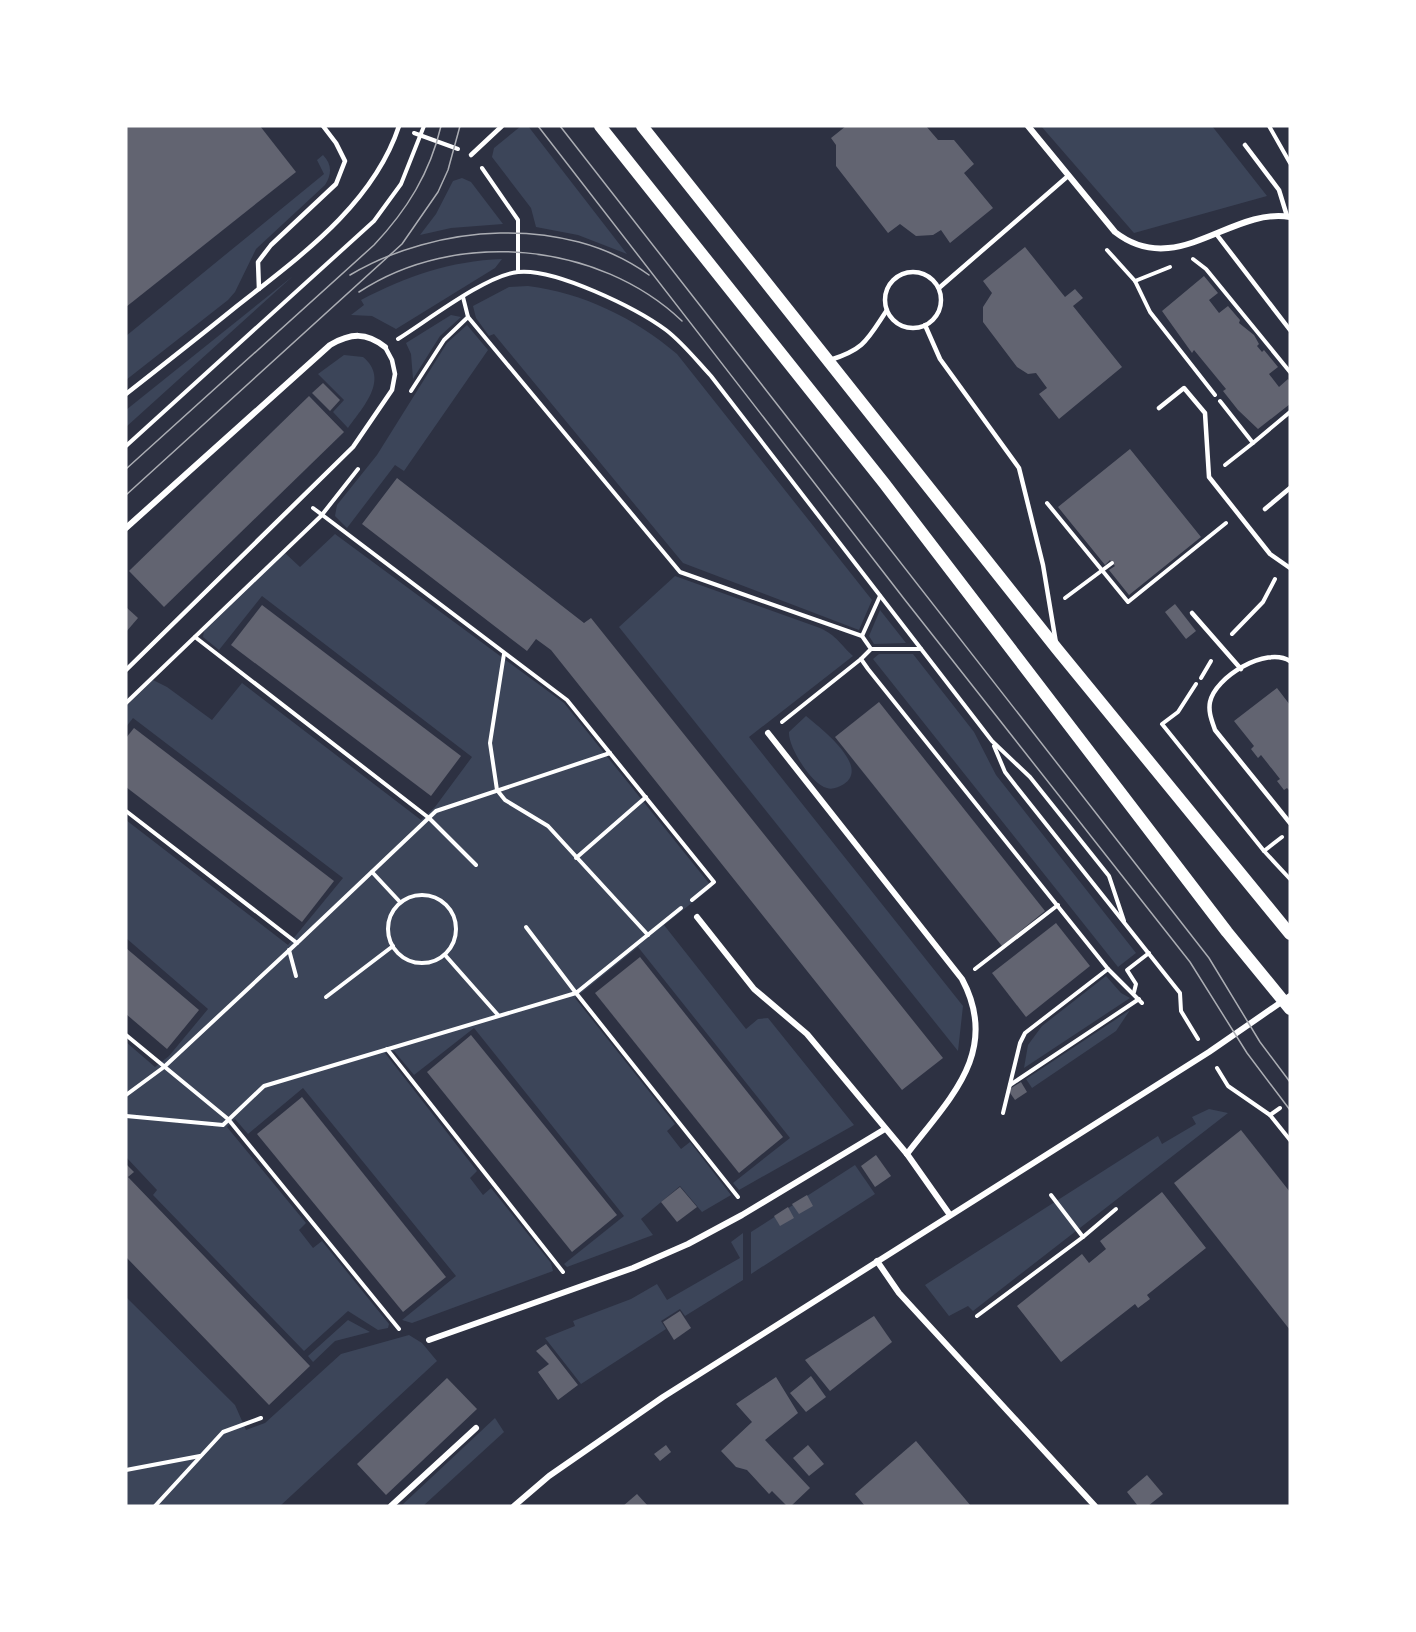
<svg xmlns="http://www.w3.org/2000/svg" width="1416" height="1632" font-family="Rubik,sans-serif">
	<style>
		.green { fill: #3c4559 }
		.building { fill: #626471 }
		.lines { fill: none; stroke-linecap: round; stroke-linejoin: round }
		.path { stroke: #fff; stroke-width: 4 }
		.service { stroke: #fff; stroke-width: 4.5 }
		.minor { stroke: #fff; stroke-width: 6 }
		.secondary { stroke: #fff; stroke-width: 12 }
		.tram { stroke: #abadb3; stroke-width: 1.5 }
	</style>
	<rect width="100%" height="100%" fill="#2d3142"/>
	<!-- green -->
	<g class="green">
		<polygon points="521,126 528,126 627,254 578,235 536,227 531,208 492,157 494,148"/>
		<polygon points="1041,126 1212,126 1267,196 1134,233"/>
		<path d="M323 155C332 164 332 174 325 185L256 249 235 292 228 300 126 380V336L324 174 317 160Z"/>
		<polygon points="462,178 471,182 503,224 451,228 420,235 436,214 453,181"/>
		<path d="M502 259 495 268 396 329 372 316 351 315 364 305 361 300C407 276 450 261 502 259Z"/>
		<polygon points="293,276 126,427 126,410"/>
		<path d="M528 286C583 293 635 318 677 354L872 600 859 630 683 563 494 334 489 336 476 318 473 306 509 287Z"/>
		<polygon points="451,315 461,317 440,336 413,379 411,354 406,343"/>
		<polygon points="467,325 488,350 404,471 395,465 347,528 335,516 337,505 377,455 447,343"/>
		<path d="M344 355 363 357C390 379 363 407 348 428L333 412 344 400 318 374Z"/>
		<polygon points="335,534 564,703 712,887 664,925 746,1029 758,1019 768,1018 854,1125 739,1190 733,1183 790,1138 638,947 575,998 675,1124 667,1131 681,1149 690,1142 731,1195 702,1212 680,1186 641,1219 653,1235 567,1267 564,1264 624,1216 474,1028 414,1075 394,1051 385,1053 477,1171 470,1178 483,1195 491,1188 551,1263 553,1271 412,1323 402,1320 456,1276 303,1088 248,1134 235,1119 227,1127 306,1223 299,1230 313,1248 322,1241 389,1324 388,1328 378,1330 348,1311 304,1351 153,1195 157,1190 126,1157 126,1042 155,1067 169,1056 208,1009 126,938 126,820 288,945 343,878 133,718 126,727 126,706 153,680 167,687 212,720 242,683 421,820 435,807 472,757 262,596 219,650 203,637 204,631 285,553 300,567"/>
		<path d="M675 576 820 628C837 636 840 644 853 656L749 737 963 1006 958 1051 619 627Z"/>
		<polygon points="880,610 906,643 874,644 869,636"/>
		<polygon points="879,654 913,654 974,732 996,775 1136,953 1118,967 873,659"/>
		<path d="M806 716C819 727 871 766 844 784 839 787 832 790 827 788 812 785 788 747 789 732Z"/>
		<polygon points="1106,976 1121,993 1130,998 1024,1068 1028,1045 1042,1026"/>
		<polygon points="1130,1010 1116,1031 1032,1088 1026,1079"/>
		<polygon points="1209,1109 1228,1113 973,1311 968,1306 949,1316 925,1285 1158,1136 1162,1144 1196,1124 1192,1117"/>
		<polygon points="855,1165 875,1194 751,1274 751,1232"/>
		<polygon points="743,1233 743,1280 685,1316 680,1309 661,1321 666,1329 581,1384 545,1338 575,1326 573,1321 631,1299 657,1284 667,1300 740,1258 731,1242"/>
		<polygon points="126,1297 235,1405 246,1430 265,1423 341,1354 409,1335 422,1343 437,1361 280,1506 126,1506"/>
		<polygon points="348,1320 370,1332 335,1341 313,1362 308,1356"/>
		<polygon points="495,1418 504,1432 423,1506 401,1506"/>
	</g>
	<!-- building -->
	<g class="building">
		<polygon points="126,126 260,126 296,172 126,307"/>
		<polygon points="846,126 926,126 938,140 954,140 974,164 964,173 993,208 950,243 941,230 933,235 916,236 900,224 888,233 836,166 836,145 831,138"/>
		<polygon points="1025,247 1065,297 1075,289 1083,298 1073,306 1122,367 1059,419 1039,394 1047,388 1036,373 1028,374 1017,367 983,322 983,307 992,293 983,281"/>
		<polygon points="1204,276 1218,293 1209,300 1219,313 1228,306 1240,320 1239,323 1254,335 1259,344 1257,346 1262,352 1264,350 1278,367 1269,374 1279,387 1288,379 1290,382 1290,404 1258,429 1238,410 1223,391 1226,389 1194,350 1192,353 1162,311"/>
		<polygon points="323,383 340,400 330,411 312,393"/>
		<polygon points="309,396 344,432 164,607 129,571"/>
		<polygon points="1130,449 1201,537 1129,595 1109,570 1115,566 1112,563 1110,560 1105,565 1058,507"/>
		<polygon points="397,478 584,623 591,618 943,1058 902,1090 551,650 536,639 527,651 362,524"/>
		<polygon points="1175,604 1196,631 1186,639 1165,612"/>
		<polygon points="262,605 461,756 431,796 231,645"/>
		<polygon points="126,607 138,618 126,632"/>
		<polygon points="1277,688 1290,705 1290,791 1287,788 1284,790 1277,781 1280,779 1261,755 1258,758 1251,749 1254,746 1234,721"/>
		<polygon points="879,702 1045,911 1002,946 835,737"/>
		<polygon points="134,728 334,881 302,922 126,787 126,738"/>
		<polygon points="1056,923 1090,966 1026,1017 992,973"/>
		<polygon points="126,948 199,1010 167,1049 126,1014"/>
		<polygon points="640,957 783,1137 739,1173 595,993"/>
		<polygon points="471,1035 617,1215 572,1252 427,1072"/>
		<polygon points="1021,1082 1027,1092 1015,1100 1008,1090"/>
		<polygon points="302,1097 446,1277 403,1312 257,1134"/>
		<polygon points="1241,1130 1290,1192 1290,1330 1174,1183"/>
		<polygon points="876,1155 891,1176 875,1187 861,1166"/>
		<polygon points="126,1164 134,1172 128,1177 310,1366 269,1405 126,1257"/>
		<polygon points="680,1187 697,1207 677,1222 661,1202"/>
		<polygon points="1162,1192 1206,1248 1147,1295 1150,1299 1138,1308 1135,1304 1061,1362 1017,1306 1082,1254 1089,1263 1106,1249 1100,1241"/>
		<polygon points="807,1195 813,1206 799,1214 792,1204"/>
		<polygon points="788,1207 794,1218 780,1226 774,1216"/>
		<polygon points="680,1311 691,1328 674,1340 663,1322"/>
		<polygon points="874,1316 892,1342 830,1391 805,1360"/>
		<polygon points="546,1344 578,1385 558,1400 538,1372 549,1364 536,1351"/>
		<polygon points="811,1376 826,1397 806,1412 790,1393"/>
		<polygon points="776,1377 798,1413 765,1440 810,1488 791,1506 787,1506 772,1491 769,1494 747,1470 736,1467 721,1451 752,1422 736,1404"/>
		<polygon points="447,1378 477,1409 386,1495 357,1464"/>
		<polygon points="916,1441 971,1506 865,1506 855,1494"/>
		<polygon points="666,1445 671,1452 660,1461 654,1454"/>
		<polygon points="808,1445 824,1464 809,1476 793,1458"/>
		<polygon points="1147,1475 1163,1494 1148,1506 1138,1506 1127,1492"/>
		<polygon points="637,1494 648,1506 623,1506"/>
	</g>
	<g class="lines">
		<!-- path -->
		<g class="path">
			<polyline points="1269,126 1290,163"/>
			<polyline points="414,133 458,149"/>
			<polyline points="482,168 518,220 518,272"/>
			<polyline points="1107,250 1135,281 1150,312 1215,395"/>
			<polyline points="1193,259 1206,269 1290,372"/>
			<polyline points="1135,281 1170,267"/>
			<polyline points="468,317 680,572 862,636 871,649 861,659 868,669 1108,969 1142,1003"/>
			<path d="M398 339C427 321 486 275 518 272 555 268 636 308 666 330 683 343 697 361 711 376L992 741 1030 777 1109 876 1124 921"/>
			<polyline points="411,391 444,340 468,317 463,297"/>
			<polyline points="1220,401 1253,443 1290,412"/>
			<polyline points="126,446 374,221 401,184 424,126"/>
			<polyline points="1225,465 1253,443"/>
			<polyline points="1047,503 1128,602 1226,523"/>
			<polyline points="313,508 567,700 714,882 692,900"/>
			<polyline points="1065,598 1112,563"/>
			<polyline points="1232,634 1263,602 1275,579"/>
			<polyline points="862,636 880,596"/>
			<polyline points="195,637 429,818 476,865"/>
			<polyline points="871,649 921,649"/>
			<polyline points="504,654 490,743 497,790 505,800 548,826 648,935"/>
			<polyline points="1201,678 1211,661"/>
			<polyline points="1196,684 1178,712 1162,724 1264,851 1290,879"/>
			<polyline points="126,703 321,516 358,469"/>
			<polyline points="782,722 861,659"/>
			<polyline points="994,746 1005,772 1019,790 1180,993 1181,1011 1198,1039"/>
			<polyline points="126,811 297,943 436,811 610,753"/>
			<polyline points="1264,851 1282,837"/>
			<polyline points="576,858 646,797"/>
			<polyline points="372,872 400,902"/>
			<circle cx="422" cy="929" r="34"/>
			<polyline points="526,927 576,993 681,908"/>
			<polyline points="289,950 296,976"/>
			<polyline points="445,955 498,1015"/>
			<polyline points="975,969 1058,905"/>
			<polyline points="1134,992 1136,984 1127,970 1149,953"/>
			<polyline points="326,997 393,946"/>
			<polyline points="126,1035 228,1119 399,1329"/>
			<polyline points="387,1049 563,1272"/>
			<polyline points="1217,1068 1228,1086 1270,1115 1290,1140"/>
			<polyline points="1010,1085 1139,999"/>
			<polyline points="126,1095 164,1067 297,943"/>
			<polyline points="1003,1113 1020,1043 1025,1033 1108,969"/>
			<polyline points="1270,1115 1280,1108"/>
			<polyline points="126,1116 223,1125 264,1086 576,993 738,1197"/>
			<polyline points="1051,1195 1083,1237 1116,1209"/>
			<polyline points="977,1316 1083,1237"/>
			<polyline points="126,1470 200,1456"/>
			<polyline points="155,1506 223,1432 261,1418"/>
		</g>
		<!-- service -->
		<g class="service">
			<polyline points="1245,145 1279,190 1287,216"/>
			<polyline points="471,155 502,126"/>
			<polyline points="1217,235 1290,330"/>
			<circle cx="913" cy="300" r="28"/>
			<polyline points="939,288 1068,176"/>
			<polyline points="259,289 258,262 271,245 336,184 345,161 336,143 323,126"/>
			<polyline points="925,325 940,359 1019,468 1043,565 1056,643"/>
			<path d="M830 360C865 349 867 340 887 310"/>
			<path d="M126 394C163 365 200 336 237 306 299 257 373 205 399 126"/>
			<polyline points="1159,408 1184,388 1205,413 1209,477 1270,554 1290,568"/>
			<polyline points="1265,509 1290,488"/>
			<polyline points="1192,613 1241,669"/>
			<path d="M1290 661C1266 646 1215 677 1210 702 1208 712 1212 721 1215 730L1290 823"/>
			<polyline points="126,670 353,447 392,390 395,374 392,360 385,347"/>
		</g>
		<!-- minor -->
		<g class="minor">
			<path d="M1028 126 1115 232C1177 280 1230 207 1290 217"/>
			<path d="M126 528 330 345C351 333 366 332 385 347"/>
			<path d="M768 733 962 979C1001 1052 949 1099 907 1154"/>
			<polyline points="697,917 754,989 807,1034 907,1154 950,1215"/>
			<polyline points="877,1261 899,1293 1095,1506"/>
			<polyline points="429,1340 633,1268 688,1244 742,1215 885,1129"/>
			<polyline points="391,1506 476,1428"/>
			<polyline points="514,1506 549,1476 663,1397 1209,1052 1290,996"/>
		</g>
		<!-- secondary -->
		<g class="secondary">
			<polyline points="600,126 884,483 1227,932 1290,1009"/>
			<polyline points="642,126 1057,649 1290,934"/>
		</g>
		<!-- tram -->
		<g class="tram">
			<polyline points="538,126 905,600 1190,962 1247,1053 1290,1110"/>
			<polyline points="560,126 1209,958 1260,1042 1290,1082"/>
			<path d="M350 275C436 224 565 214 649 275"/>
			<path d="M359 292C456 228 599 242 682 321"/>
			<path d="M126 469 374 245C407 210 430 173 441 126"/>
			<polyline points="126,495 402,244 438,192 448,170 460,126"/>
		</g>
	</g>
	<!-- border -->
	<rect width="1416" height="1632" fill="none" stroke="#ffffff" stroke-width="255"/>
</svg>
